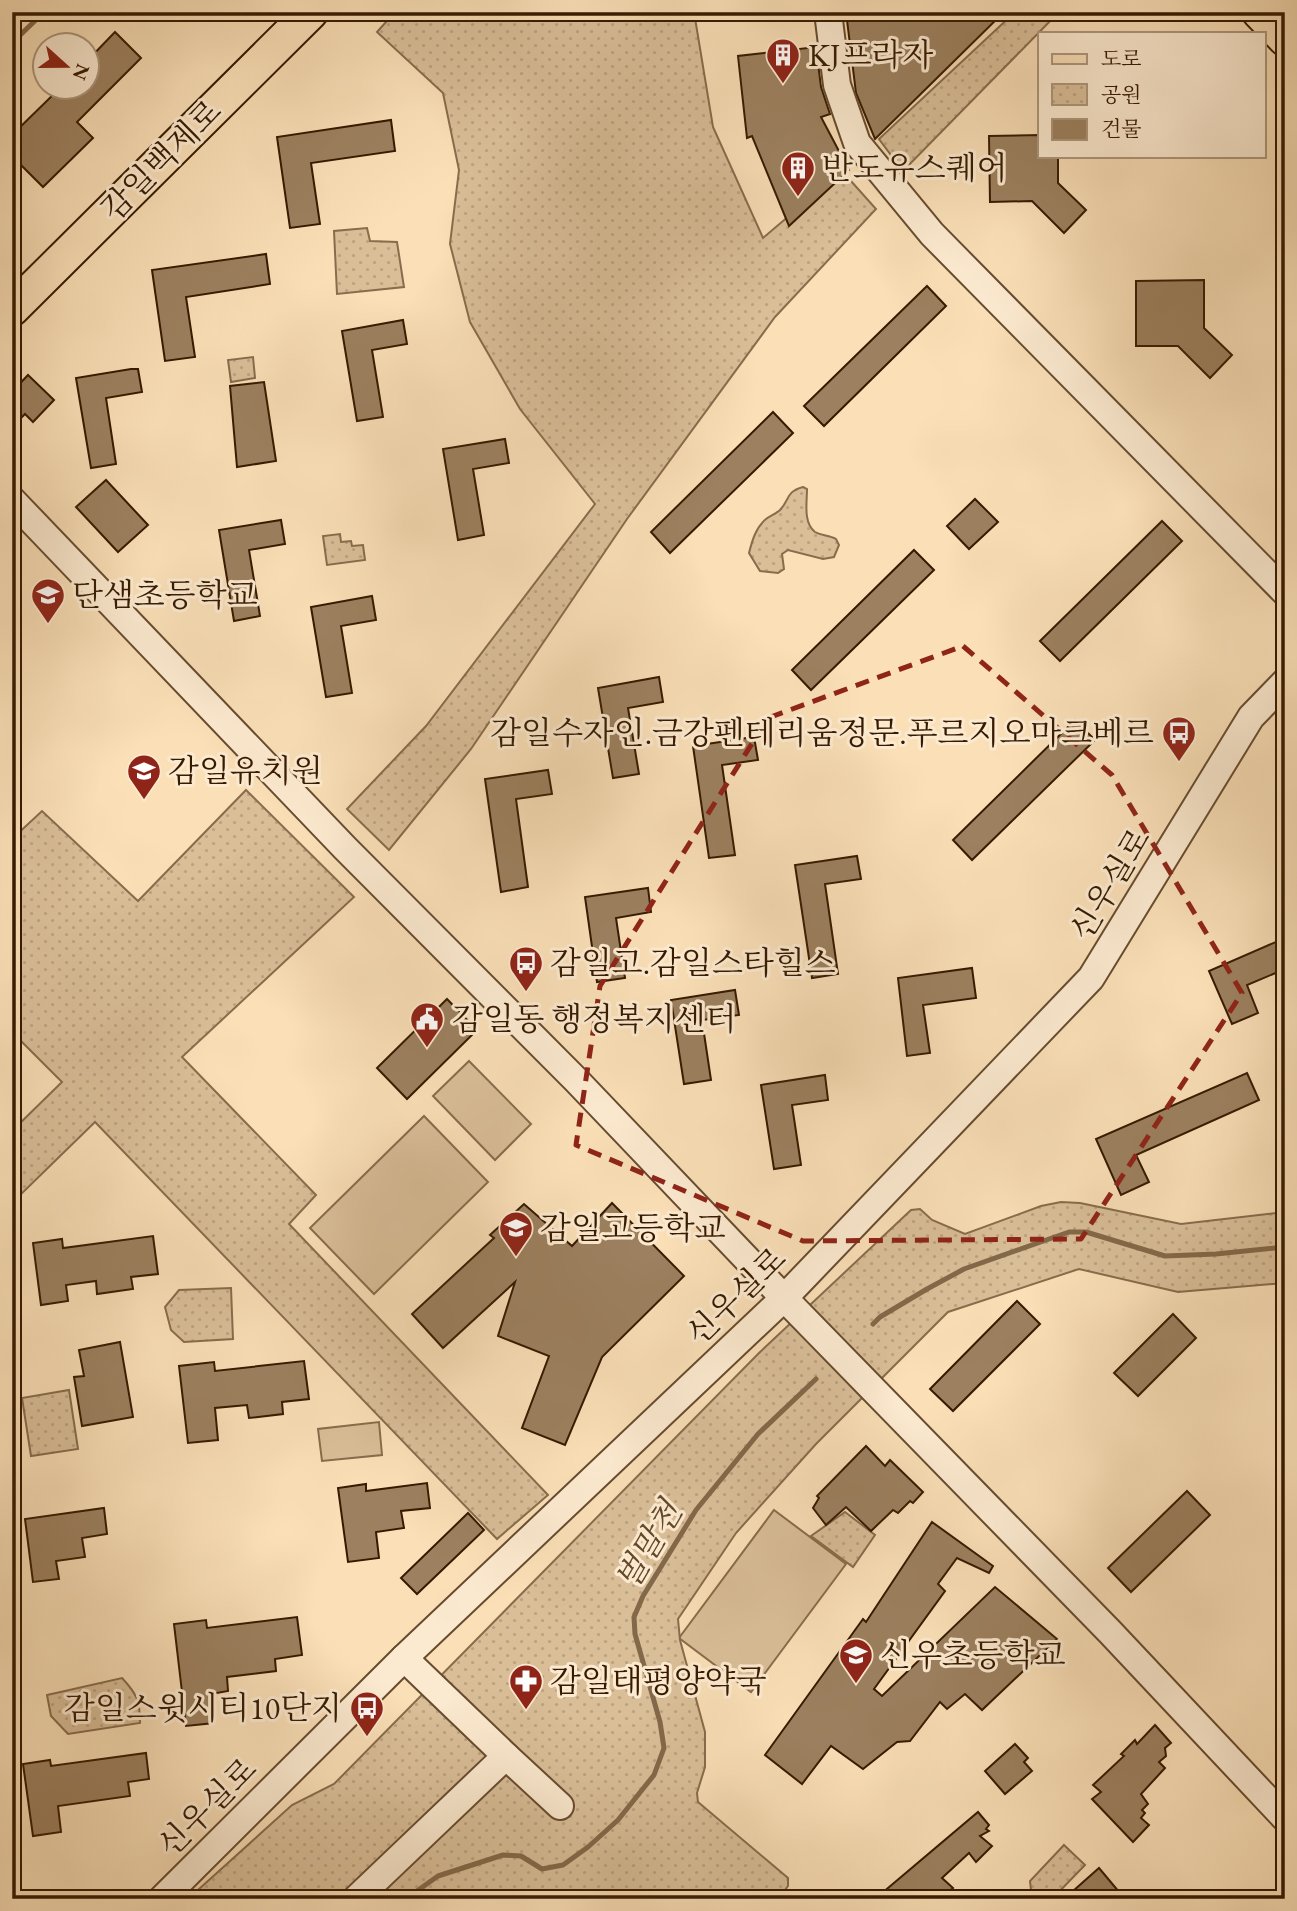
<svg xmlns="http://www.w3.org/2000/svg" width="1297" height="1911" font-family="'EB Garamond','Noto Serif KR',serif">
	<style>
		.grass { fill: #d9be98; stroke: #886c4c; stroke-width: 2 }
		.park { fill: url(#park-dots); stroke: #886c4c; stroke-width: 2 }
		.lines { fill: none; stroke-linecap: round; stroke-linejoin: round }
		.stream { stroke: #836849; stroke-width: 5 }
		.building { fill: #9c805f; stroke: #361a00; stroke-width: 2 }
		.minor-casing { stroke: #674b2e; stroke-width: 30 }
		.major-casing { stroke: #361a00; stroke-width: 37 }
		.minor { stroke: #fcead0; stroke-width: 26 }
		.major { stroke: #fadfb7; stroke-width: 33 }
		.marked { fill: none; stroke: #8f2418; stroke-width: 5; stroke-dasharray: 14 9; stroke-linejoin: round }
		.labels { text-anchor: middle; stroke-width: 6; stroke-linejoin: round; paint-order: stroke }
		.poi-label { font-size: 32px; fill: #361a00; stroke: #fcead0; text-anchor: start }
		.street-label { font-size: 32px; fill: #361a00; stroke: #fcead0 }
		.water-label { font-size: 33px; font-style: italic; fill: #63482a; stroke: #fcead0 }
	</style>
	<defs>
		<pattern id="park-dots" width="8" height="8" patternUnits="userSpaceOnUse" patternTransform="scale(1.75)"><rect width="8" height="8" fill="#d9be98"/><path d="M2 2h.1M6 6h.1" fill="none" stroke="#bba381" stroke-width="1.8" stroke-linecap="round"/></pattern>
	</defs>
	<rect width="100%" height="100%" fill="#fadfb7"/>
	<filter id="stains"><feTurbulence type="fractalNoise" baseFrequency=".00286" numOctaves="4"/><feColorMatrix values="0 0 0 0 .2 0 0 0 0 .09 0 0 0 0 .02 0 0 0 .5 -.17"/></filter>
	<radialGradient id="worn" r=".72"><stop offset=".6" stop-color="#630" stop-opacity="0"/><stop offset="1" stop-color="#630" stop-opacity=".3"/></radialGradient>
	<!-- grass -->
	<g class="grass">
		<polygon points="469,1061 531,1124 495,1160 433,1096"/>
		<polygon points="424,1116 488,1182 374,1294 310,1228"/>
		<polygon points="379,1422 382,1455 322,1461 318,1429"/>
		<polygon points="774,1510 846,1564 751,1692 679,1638"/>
	</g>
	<!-- park -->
	<g class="park">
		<polygon points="395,12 694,12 713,127 763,238 842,171 876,209 775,317 627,519 471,749 389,850 347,809 426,726 595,504 520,409 470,322 450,244 459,170 443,93 377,32"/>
		<polygon points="1015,12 1059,12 903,171 879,139"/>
		<polygon points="367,228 370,241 397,242 404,287 337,294 334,231"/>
		<polygon points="253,357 255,378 231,382 228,360"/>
		<path d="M803 487 807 489C807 502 803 523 815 532 822 536 829 535 836 539L839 545 834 557 823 559 788 550 782 554 784 569 778 573 760 571 749 553C752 541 756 527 766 519 770 516 777 513 780 510 790 500 785 492 803 487Z"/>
		<polygon points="340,534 341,542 351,541 352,546 363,545 365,560 327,565 323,536"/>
		<polygon points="246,790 354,897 182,1057 316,1195 289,1224 548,1495 497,1539 95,1122 12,1203 12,1131 62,1082 12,1032 12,839 42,811 138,901"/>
		<polygon points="1061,1202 1080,1203 1181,1224 1285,1212 1285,1283 1178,1292 1079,1269 948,1312 816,1444 736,1533 678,1619 680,1640 705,1732 705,1767 697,1793 698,1802 788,1878 788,1886 778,1899 188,1899 292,1805 334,1784 759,1353 911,1210 920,1209 932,1220 965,1234 1041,1206"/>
		<polygon points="231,1288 233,1339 184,1342 171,1330 165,1307 179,1290"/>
		<polygon points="69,1390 78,1449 31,1456 22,1398"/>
		<polygon points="845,1512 875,1535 853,1567 811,1536"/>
		<path d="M122 1678C137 1694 140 1701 140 1723L68 1734 51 1716 47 1695Z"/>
		<polygon points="1064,1845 1085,1865 1052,1899 1032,1899 1030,1881"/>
	</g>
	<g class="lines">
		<!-- stream -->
		<g class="stream">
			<polyline points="12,43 44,12"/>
			<polyline points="873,1324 880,1317 927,1289 964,1269 1069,1232 1086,1232 1165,1256 1216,1254 1285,1247"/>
			<polyline points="413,1899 417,1891 438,1876 503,1855 521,1856 542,1869 563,1865 588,1847 618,1820 654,1775 664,1748 660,1722 635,1634 634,1617 643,1596 696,1510 758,1434 816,1379"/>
		</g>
	</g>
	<!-- building -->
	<g class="building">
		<polygon points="846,12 1004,12 875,139 856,93"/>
		<polygon points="115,32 141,58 77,122 93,138 43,187 12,156 12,135 60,88 88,88 88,60"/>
		<polygon points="816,47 821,87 830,114 821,117 849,170 789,226 752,136 747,138 738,56"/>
		<polygon points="391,120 395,151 311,163 320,224 290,228 277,137"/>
		<polygon points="1040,135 1040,156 1058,156 1058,183 1086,210 1064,233 1032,201 990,202 989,136"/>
		<polygon points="266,254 270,284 186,297 195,357 165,361 152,270"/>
		<polygon points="1204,280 1204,328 1232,355 1210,378 1178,346 1136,346 1136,281"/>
		<polygon points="927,286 946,306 824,426 804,406"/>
		<polygon points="403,320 407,344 372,350 383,417 357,421 342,331"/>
		<polygon points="131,369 138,369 142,392 106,398 116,464 91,468 76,378"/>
		<polygon points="28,375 54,400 33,422 25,414 12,427 12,392"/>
		<polygon points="264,382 276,461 237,467 230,386"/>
		<polygon points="773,412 793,433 670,553 651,532"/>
		<polygon points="505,439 509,463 473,469 484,535 458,540 443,449"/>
		<polygon points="106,480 148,525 118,552 76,507"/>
		<polygon points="975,499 998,522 969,549 947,526"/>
		<polygon points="281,520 285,544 249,550 260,616 234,621 219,530"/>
		<polygon points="1162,521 1182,541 1060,661 1040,641"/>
		<polygon points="914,550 934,570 811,690 792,670"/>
		<polygon points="372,596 376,620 341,626 352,693 326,697 311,607"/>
		<polygon points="659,677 663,702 628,708 639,774 613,778 598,688"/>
		<polygon points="1075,720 1095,740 972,860 953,840"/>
		<polygon points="754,737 758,760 722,765 735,855 709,858 693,746"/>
		<polygon points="548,770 552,794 516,799 528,887 501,892 485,779"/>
		<polygon points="857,856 861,879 825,884 838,974 812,978 795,865"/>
		<polygon points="648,888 651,912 616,918 625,978 597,982 585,897"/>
		<polygon points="1285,938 1285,969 1247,985 1258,1013 1232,1024 1209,971"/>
		<polygon points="972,968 976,998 923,1005 930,1053 907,1056 898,978"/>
		<polygon points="735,990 739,1015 702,1020 711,1080 684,1084 671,1000"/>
		<polygon points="447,999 477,1030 407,1099 377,1068"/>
		<polygon points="1247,1073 1259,1100 1136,1155 1149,1182 1121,1195 1096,1139"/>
		<polygon points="825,1075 828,1100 792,1105 801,1165 774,1169 761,1085"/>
		<polygon points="612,1203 684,1276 602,1357 565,1445 522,1428 549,1356 498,1336 515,1282 443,1348 412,1314 494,1238 490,1235 524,1204 572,1246"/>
		<polygon points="153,1236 158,1274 131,1277 133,1289 97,1294 96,1281 66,1285 68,1301 41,1305 33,1243 62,1239 63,1248"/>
		<polygon points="1017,1301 1040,1324 953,1411 930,1389"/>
		<polygon points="1173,1314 1196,1338 1138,1396 1114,1373"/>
		<polygon points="120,1342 133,1417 82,1426 74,1377 84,1376 79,1350"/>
		<polygon points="304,1361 309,1399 282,1402 283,1414 249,1418 247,1405 215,1408 218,1440 188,1443 179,1366 214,1362 215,1371"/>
		<polygon points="866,1446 885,1466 890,1460 923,1492 913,1503 910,1501 898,1513 893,1510 871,1531 846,1507 826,1525 813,1508 819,1498 817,1496"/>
		<polygon points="427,1483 430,1508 401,1511 404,1528 376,1532 379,1558 348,1562 338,1488 366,1484 366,1491"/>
		<polygon points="1187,1491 1210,1515 1131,1592 1108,1568"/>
		<polygon points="104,1508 107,1534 82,1538 85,1557 56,1561 59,1579 33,1582 25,1519"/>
		<polygon points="468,1513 484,1530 417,1594 401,1578"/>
		<polygon points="932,1522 993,1566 989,1573 957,1558 938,1584 945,1591 874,1689 882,1696 995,1587 1057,1639 982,1710 965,1694 947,1709 940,1702 910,1741 897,1742 863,1769 831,1746 802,1784 765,1755 863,1619 866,1622"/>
		<polygon points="297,1617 302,1655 275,1659 276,1671 227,1677 228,1691 211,1694 214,1723 186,1726 174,1624 206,1620 207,1628"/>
		<polygon points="1155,1725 1171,1743 1165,1748 1166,1756 1159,1762 1165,1768 1141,1794 1148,1804 1142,1810 1145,1813 1141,1818 1149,1825 1133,1842 1092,1799 1101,1792 1093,1785 1124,1756 1121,1754 1135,1740 1137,1744"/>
		<polygon points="1015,1744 1028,1758 1024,1762 1032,1771 1005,1794 985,1771"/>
		<polygon points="146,1753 149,1779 128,1782 130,1796 58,1806 61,1832 33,1836 23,1764 50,1760 51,1766"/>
		<polygon points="978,1812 989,1825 986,1829 989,1831 980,1836 992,1846 976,1862 969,1853 942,1878 953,1888 941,1899 875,1899"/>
		<polygon points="1099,1868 1125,1899 1064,1899"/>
	</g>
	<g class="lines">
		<!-- minor casing -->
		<g class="minor-casing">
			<g id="minor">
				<polyline points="828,12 837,85 857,143 932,234 1285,592"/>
				<polyline points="12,500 345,848 576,1080 784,1298 1110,1632 1285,1818"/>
				<polyline points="506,1756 560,1806"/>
				<polyline points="162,1899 404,1658 784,1298 1091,978 1251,717 1285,682"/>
				<polyline points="356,1899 506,1756 404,1658"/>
			</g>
		</g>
		<!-- major casing -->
		<g class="major-casing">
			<g id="major">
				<polyline points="1259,12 1285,39"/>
				<polyline points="12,309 311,12"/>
			</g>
		</g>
		<!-- minor -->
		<use href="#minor" class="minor"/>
		<!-- major -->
		<use href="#major" class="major"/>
	</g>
	<!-- marked area -->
	<path class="marked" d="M963 646 1112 775 1242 993 1081 1239 803 1241 576 1145 600 986 768 718Z"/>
	<!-- icons -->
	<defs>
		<g id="building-pin" transform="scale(1.75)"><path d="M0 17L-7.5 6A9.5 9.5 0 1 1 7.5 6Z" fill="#8f2418" stroke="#fcead0"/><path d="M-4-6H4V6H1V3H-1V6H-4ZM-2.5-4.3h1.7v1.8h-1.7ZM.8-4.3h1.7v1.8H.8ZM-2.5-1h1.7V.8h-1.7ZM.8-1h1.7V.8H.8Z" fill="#fff"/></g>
		<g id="school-pin" transform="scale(1.75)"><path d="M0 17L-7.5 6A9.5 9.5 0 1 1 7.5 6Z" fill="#8f2418" stroke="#fcead0"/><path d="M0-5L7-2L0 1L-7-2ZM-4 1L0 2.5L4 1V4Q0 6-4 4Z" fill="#fff"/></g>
		<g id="bus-pin" transform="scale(1.75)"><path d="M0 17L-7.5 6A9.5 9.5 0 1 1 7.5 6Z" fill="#8f2418" stroke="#fcead0"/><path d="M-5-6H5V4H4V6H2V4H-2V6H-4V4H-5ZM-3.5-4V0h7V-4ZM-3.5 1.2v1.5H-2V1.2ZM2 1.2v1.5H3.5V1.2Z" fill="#fff"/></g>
		<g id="civic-pin" transform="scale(1.75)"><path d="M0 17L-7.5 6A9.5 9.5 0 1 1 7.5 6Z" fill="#8f2418" stroke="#fcead0"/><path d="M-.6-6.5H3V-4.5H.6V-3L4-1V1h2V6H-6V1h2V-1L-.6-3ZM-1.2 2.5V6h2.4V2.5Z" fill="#fff"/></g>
		<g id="pharmacy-pin" transform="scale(1.75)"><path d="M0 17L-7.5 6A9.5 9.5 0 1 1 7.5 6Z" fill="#8f2418" stroke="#fcead0"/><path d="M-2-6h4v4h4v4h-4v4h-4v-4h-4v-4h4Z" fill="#fff"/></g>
	</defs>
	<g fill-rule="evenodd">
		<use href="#building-pin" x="783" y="55"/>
		<use href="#building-pin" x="798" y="168"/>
		<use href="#school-pin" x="48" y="595"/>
		<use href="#bus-pin" x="1179" y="733"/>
		<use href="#school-pin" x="144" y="771"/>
		<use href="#bus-pin" x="526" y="963"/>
		<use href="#civic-pin" x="427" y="1019"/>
		<use href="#school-pin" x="516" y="1228"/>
		<use href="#school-pin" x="856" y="1655"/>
		<use href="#pharmacy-pin" x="526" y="1681"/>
		<use href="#bus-pin" x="367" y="1708"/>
	</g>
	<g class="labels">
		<!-- poi labels -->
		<g class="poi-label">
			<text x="808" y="66">KJ프라자</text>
			<text x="822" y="179">반도유스퀘어</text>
			<text x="72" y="606">단샘초등학교</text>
			<text x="1154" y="744" text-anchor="end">감일수자인.금강펜테리움정문.푸르지오마크베르</text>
			<text x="168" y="782">감일유치원</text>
			<text x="550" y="974">감일고.감일스타힐스</text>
			<text x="452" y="1030">감일동 행정복지센터</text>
			<text x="540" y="1239">감일고등학교</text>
			<text x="880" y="1666">신우초등학교</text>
			<text x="550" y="1692">감일태평양약국</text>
			<text x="342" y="1719" text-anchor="end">감일스윗시티10단지</text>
		</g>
		<!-- street labels -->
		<g class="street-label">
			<text transform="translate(161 160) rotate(-45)" y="11">감일백제로</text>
			<text transform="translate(1110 884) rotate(-59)" y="11">신우실로</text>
			<text transform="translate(736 1296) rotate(-44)" y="11">신우실로</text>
			<text transform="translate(207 1807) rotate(-45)" y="11">신우실로</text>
		</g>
		<!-- water labels -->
		<g class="water-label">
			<text transform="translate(648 1545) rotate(-59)" y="12">벌말천</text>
		</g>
	</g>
	<!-- margin -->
	<rect width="1297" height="1911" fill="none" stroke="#fadfb7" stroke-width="42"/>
	<rect x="14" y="14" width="1269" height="1883" fill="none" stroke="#361a00" stroke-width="3.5"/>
	<rect x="21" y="21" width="1255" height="1869" fill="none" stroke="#361a00" stroke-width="2"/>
	<!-- legend -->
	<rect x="1038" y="32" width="228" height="126" fill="#fcead0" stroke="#ad977d" stroke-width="2"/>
	<rect x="1052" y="54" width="35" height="10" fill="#fadfb7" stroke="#ad977d" stroke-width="2"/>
	<text x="1101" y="66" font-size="21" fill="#361a00">도로</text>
	<rect x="1052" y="84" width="35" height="21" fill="url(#park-dots)" stroke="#ad977d" stroke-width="2"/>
	<text x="1101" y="102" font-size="21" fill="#361a00">공원</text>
	<rect x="1052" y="119" width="35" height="21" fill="#9c805f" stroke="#ad977d" stroke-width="2"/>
	<text x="1101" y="136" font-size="21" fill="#361a00">건물</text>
	<!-- north arrow -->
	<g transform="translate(66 66) rotate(111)"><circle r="33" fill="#fcead0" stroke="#ad977d" stroke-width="2"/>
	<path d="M0-5L12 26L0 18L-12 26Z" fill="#8f2418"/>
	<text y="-10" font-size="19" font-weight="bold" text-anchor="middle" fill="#361a00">N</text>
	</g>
	<rect width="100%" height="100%" filter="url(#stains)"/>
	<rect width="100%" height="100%" fill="url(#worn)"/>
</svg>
